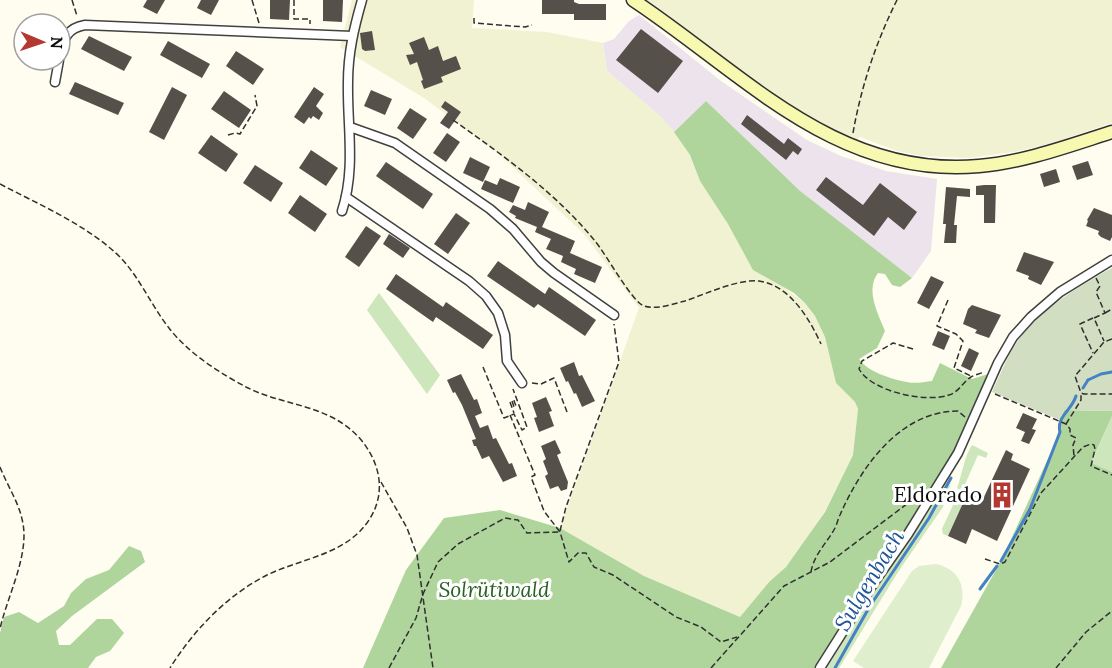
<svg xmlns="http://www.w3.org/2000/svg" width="1112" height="668" font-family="Lora,serif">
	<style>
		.industrial { fill: #ece3ec }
		.farmland { fill: #f1f2d1 }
		.green { fill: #cde6bc }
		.forest { fill: #afd59c }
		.cemetery { fill: #d2dec2 }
		.pitch { fill: #dfeecd }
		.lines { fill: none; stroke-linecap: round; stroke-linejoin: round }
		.stream { stroke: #4582c3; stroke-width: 3 }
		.building { fill: #56504b }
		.street-casing { stroke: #414141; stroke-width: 11 }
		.secondary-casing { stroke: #303030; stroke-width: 15 }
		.path { stroke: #303030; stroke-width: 1.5; stroke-dasharray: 6 3; stroke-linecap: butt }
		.street { stroke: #fff; stroke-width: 8 }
		.secondary { stroke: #f8f9b0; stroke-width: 12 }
		.labels { text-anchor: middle; stroke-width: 6; stroke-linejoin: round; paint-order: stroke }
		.poi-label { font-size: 21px; fill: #0e0e0e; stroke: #fff; text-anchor: end }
		.park-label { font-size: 21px; font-style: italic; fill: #296123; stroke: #fff }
		.water-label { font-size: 22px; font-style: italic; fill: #205596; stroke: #fff }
	</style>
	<rect width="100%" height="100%" fill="#fefdf0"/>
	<!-- industrial -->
	<polygon class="industrial" points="639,15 721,81 807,140 841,156 886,171 937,179 931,251 912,278 800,192 706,101 674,132 660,116 607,71 603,43 614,39 629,21"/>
	<!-- farmland -->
	<g class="farmland">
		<polygon points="352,0 474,0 472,28 547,32 603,43 607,71 660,116 675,132 690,155 700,181 728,224 778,283 805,303 815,316 825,337 836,383 855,402 858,409 853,455 825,511 800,550 786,567 769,582 740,617 644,576 560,528 639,308 584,234 498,153 424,98 340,47"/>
		<polygon points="633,0 1112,0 1112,123 1052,143 1019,151 970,158 922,156 897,151 860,137 850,146 840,141"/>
	</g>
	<!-- green -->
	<g class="green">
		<polygon points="379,293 440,375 427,394 367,310"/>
		<polygon points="1112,416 1112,472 1091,464"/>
		<path d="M972 445 988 453 986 458 978 455 962 491 967 494 948 536 943 534 942 529 960 490 957 488C963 472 963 460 972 445Z"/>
		<polygon points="942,479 950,486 943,507 898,572 839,668 820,668 868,581 899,548"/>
	</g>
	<!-- forest -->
	<g class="forest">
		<path d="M706 101 800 191 912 278 900 287 892 285 885 274 878 273C865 290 878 314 885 331L877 348 859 359C868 372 891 379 907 382 914 384 924 382 932 381L940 363 972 379 988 374 964 432 942 479 899 548 868 581 820 668H363L406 570 444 518 500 510 560 528 644 576 740 617 769 582 786 567 825 512 853 455 858 409 855 402 836 383 825 337 815 316 805 303 794 293 753 270 728 224 700 181 690 155 674 132Z"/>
		<polygon points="1064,410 1112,411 1112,416 1091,463 1112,472 1112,668 941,668 1001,561 1058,437 1060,420"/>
		<polygon points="129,546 141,551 145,562 72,616 56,631 59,645 70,645 97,619 112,619 124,633 110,651 96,657 88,668 0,668 0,633 4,617 19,612 38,623 64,606 71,593 86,579 109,570"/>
	</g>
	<!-- cemetery -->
	<path class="cemetery" d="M1112 268V411L1064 410 1060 420 992 392C1000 375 1007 357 1017 342 1041 309 1077 287 1112 268Z"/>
	<!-- pitch -->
	<path class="pitch" d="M936 564C958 569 966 585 961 606L929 668H864L853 661 912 571 919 566Z"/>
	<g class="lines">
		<!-- stream -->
		<g class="stream">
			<polyline points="1088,380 1101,374 1112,372"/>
			<polyline points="1083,388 1088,380"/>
			<path d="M1001 561 1030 509 1060 432C1056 417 1072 410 1076 396"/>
			<polyline points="980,589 997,566"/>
			<polyline points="835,668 870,606 929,518 951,478"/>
		</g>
	</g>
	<!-- building -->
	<g class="building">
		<polygon points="147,0 165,0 157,14 143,7"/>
		<polygon points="201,0 219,0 211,15 197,8"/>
		<polygon points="270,0 290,0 289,20 270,19"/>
		<polygon points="323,0 343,0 342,22 323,21"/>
		<polygon points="542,0 574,0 574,2 579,4 606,4 606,20 574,20 574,14 542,14"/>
		<polygon points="641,29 683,61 658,93 616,60"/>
		<polygon points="372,31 375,50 365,51 362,49 360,33"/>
		<polygon points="89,36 132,57 124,71 81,49"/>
		<polygon points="424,37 429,50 438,46 443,61 456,56 461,69 441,77 443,82 424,89 421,81 423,80 417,62 410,65 406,55 414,54 409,43"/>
		<polygon points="168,41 210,64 202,78 160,55"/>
		<polygon points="236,51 264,69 253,85 226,66"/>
		<polygon points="75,82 124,103 118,115 69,94"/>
		<polygon points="172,87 187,95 164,140 149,132"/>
		<polygon points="314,87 324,94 316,106 323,113 319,120 313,116 311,119 309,117 304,124 294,117"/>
		<polygon points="371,90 392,99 385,115 364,106"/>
		<polygon points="224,91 251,110 239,128 211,109"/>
		<polygon points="445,101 461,112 449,129 440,123 448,112 441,107"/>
		<polygon points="410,108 427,119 413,139 397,128"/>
		<polygon points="747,115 784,144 788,138 802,149 798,155 793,151 786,160 741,124"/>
		<polygon points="447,133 460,142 446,162 433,153"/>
		<polygon points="211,135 238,154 226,172 198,153"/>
		<polygon points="311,150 338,168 326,186 299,168"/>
		<polygon points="470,157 490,167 483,182 463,173"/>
		<polygon points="1088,161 1093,175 1077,180 1072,166"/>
		<polygon points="386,162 433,194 423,209 376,176"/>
		<polygon points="255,165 283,183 271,202 243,183"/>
		<polygon points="1056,169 1060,182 1044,187 1040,174"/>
		<polygon points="826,177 863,205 880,183 917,212 904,230 888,217 874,236 816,190"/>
		<polygon points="500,178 520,187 513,203 481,189 485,180 497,185"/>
		<polygon points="984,185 996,185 995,223 984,223 984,195 976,195 976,186"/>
		<polygon points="946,187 970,189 970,197 957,196 954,225 957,225 956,243 944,243 946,224 943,224"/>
		<polygon points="300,195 327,214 315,232 288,213"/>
		<polygon points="528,202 549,212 542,227 575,241 570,253 602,267 595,283 574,274 576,269 561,262 563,256 546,249 551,239 535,232 537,227 515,218 516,216 509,212 513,205 525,210"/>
		<polygon points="1094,208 1112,215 1112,237 1110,241 1101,237 1098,234 1099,231 1086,226 1088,221 1087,220"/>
		<polygon points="456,213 470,223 448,254 434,244"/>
		<polygon points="366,226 381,236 359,267 345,257"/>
		<polygon points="389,234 410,248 403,258 383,244"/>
		<polygon points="1024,252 1054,262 1041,285 1028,279 1029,276 1016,271"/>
		<polygon points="498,261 545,294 549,287 596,320 585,336 538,304 534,308 487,276"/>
		<polygon points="396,274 443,307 446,302 493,335 483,349 436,317 433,322 386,289"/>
		<polygon points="931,276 944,282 929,309 917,303"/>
		<polygon points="972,305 1001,315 989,338 975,333 977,330 963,324 968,309"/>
		<polygon points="938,331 950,336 944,350 932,345"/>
		<polygon points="969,348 979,353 971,371 961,366"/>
		<polygon points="574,362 579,376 582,375 595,401 582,407 576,393 574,394 568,381 566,382 560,368"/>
		<polygon points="461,374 474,400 477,399 482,413 475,416 480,428 488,425 493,439 496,438 509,464 512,463 517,476 503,482 489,456 482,459 476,446 474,446 472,440 476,439 462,405 455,392 453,393 447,380"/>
		<polygon points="546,397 552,411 549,412 554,426 539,432 534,418 537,417 532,403"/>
		<polygon points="1023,413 1037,419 1032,429 1036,430 1029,444 1021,441 1025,432 1016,428"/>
		<polygon points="555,440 561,453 557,455 568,482 567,489 561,491 558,486 550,489 545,476 548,474 543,461 546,459 541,446"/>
		<polygon points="1006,450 1013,454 1011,460 1030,469 997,541 972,529 966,544 948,536 968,492 983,499"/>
	</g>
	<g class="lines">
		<!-- street casing -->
		<g class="street-casing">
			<g id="street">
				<path d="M60 56C63 39 67 28 85 25L352 36"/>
				<polyline points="55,82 59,60"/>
				<polyline points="350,127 395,143 490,209 513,229 541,262 554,273 614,315"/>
				<polyline points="346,197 469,281 486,296 498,313 505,335 507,361 522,383"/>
				<path d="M342 211C356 168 347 126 348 82 348 53 354 28 362 0"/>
				<polyline points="820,668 873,584 908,534 958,453 998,363 1013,337 1031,317 1060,292 1112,260"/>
			</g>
		</g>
		<!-- secondary casing -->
		<g class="secondary-casing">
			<path id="secondary" d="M633 0C742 72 836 179 979 166 1025 162 1068 146 1112 132"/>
		</g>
		<!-- path -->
		<g class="path">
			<polyline points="72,0 77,16"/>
			<polyline points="252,0 259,23"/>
			<polyline points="294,0 294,19 310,19 310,24"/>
			<polyline points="474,18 474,23 525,27 532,25"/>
			<path d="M453 120C504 156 556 193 595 241 606 254 632 302 644 306 657 310 672 304 685 301 706 294 737 279 759 281 790 285 810 320 821 344"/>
			<path d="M853 133C861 87 876 42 897 0"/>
			<polyline points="228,135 235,133 240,134 257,106 255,95"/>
			<path d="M0 184C40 205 87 225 120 257 140 278 151 305 169 328 188 353 221 374 248 388 287 407 331 404 362 441 381 465 386 494 369 520 346 555 302 558 267 575 226 596 194 630 170 668"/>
			<polyline points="1096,278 1100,286 1096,292 1105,313 1094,318 1104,341"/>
			<polyline points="948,300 937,326 956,334 963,341 954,368 971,376"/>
			<polyline points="1105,313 1112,309"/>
			<polyline points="1093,318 1080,324 1093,353"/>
			<polyline points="1112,339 1104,342 1075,376 1081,393 1084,394 1112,394"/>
			<path d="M913 349 893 343 862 361 859 369C872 392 926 403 949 395 959 392 963 382 971 377 974 375 980 374 984 372"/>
			<polyline points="483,367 504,418 514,414 522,430 527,427 513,389"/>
			<polyline points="532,383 541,384 554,378 567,412"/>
			<polyline points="995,394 1066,424 1070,429 1070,435 1076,438 1073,445 1074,456"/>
			<polyline points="512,401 514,407 516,406 514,401 517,400"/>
			<polyline points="510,402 514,413"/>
			<polyline points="510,415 535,475 531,477 544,511 560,532 569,562 578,553 586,553 594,567 613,575 676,617 701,627 721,642 737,637"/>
			<polyline points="1066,424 1081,400 1081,394"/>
			<path d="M0 467C7 485 18 501 22 519 31 553 7 596 0 629"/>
			<polyline points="381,482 407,528 417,555 433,668"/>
			<polyline points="560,531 566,507 619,362 614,324"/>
			<polyline points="985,559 1000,564 1005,562 1041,493 1083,447 1091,444 1094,445 1095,449 1091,466 1112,475"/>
			<path d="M811 572C814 554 827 543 835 528 837 524 838 519 840 515 861 467 900 411 958 411L965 417"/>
			<polyline points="389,668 416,618 423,594 438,562 458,544 505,518 518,520 527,533 559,532"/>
			<polyline points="711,668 784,586 830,562 924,491"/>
			<polyline points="1056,668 1086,632 1112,611"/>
		</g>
		<!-- street -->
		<use href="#street" class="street"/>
		<!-- secondary -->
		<use href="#secondary" class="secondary"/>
	</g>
	<!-- icons -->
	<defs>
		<g id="building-bare" transform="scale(2.07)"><path d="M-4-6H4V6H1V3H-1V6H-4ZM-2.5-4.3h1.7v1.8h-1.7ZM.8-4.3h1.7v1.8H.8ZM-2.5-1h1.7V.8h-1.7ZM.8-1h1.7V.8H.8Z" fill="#b33930" stroke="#fff" stroke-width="2.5" paint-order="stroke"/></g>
	</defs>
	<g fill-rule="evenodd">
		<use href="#building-bare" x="1002" y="495"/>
	</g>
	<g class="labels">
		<!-- poi labels -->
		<g class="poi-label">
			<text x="982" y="502">Eldorado</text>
		</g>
		<!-- park labels -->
		<g class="park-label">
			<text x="494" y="597">Solrütiwald</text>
		</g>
		<!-- water labels -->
		<g class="water-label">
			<text transform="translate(869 580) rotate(-59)" y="8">Sulgenbach</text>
		</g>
	</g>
	<!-- north arrow -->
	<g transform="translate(42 42) rotate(92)"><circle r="28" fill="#ffffff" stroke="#9f9f9f" stroke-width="1.5"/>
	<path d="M0-4.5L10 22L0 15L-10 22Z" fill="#b33930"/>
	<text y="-9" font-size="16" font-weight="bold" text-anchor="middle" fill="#0e0e0e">N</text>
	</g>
</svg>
